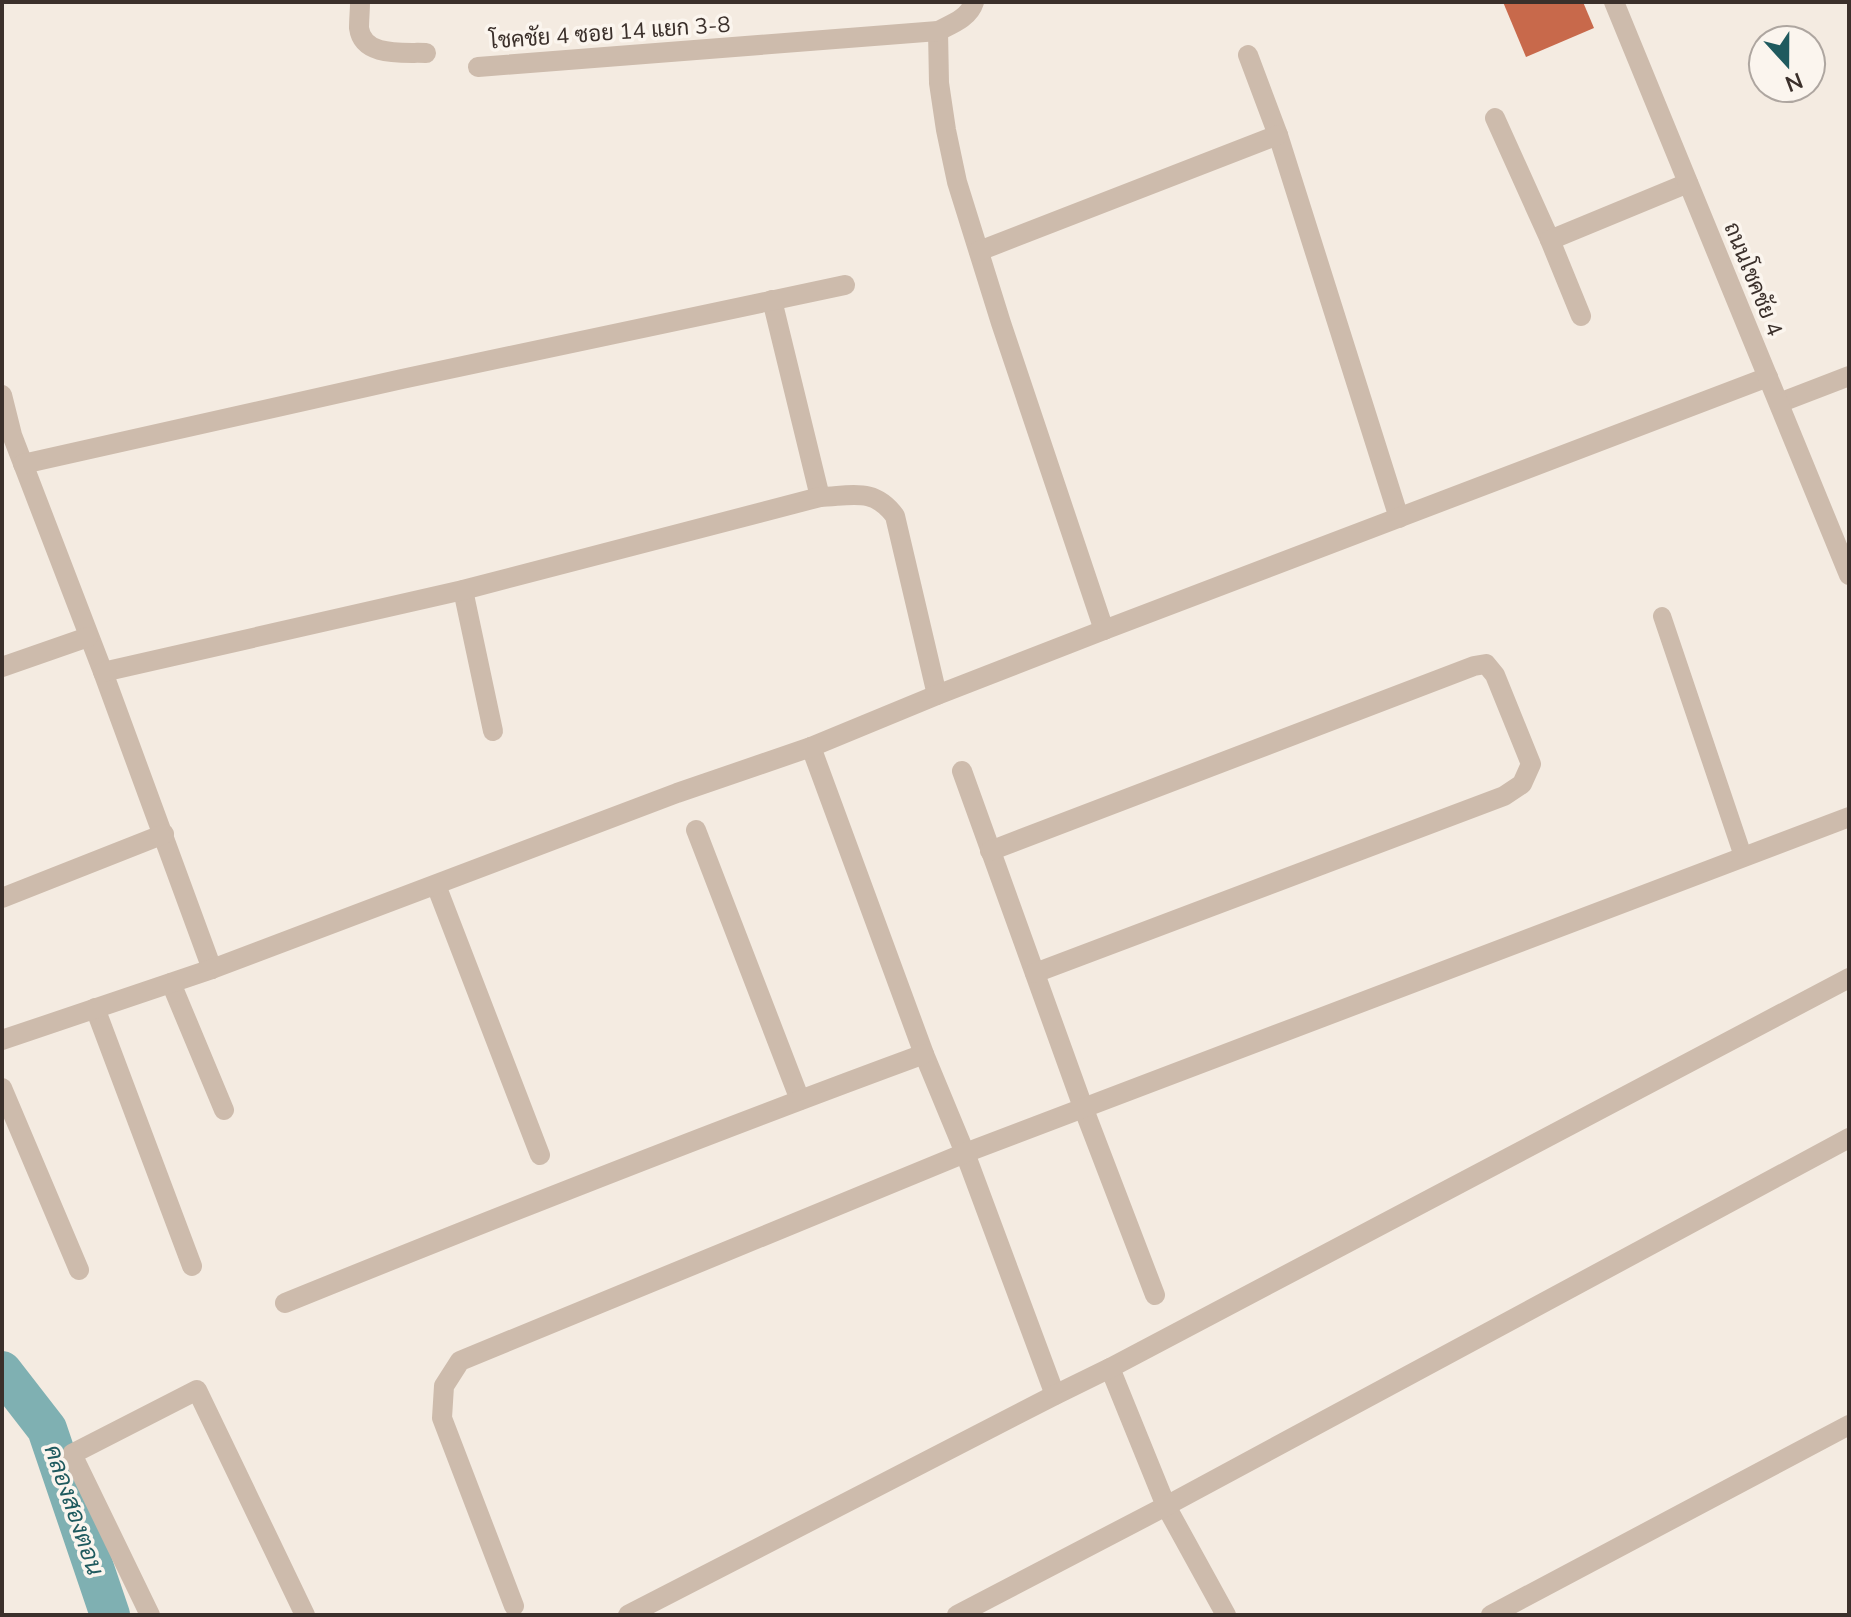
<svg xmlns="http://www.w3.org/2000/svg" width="1851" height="1617" font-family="'Nunito Sans',Sarabun,sans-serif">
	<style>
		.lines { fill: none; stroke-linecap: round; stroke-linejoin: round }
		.canal { stroke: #7fb0b2; stroke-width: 40 }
		.building { fill: #c8694b }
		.service { stroke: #cdbbac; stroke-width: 18 }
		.minor { stroke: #cdbbac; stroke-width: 20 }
		.tertiary { stroke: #cdbbac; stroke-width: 20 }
		.labels { text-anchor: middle; stroke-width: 7; stroke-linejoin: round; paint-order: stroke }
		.street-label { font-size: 22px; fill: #3b302b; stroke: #fbf5ee }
		.water-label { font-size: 24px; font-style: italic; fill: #1f5a5e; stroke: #fbf5ee }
	</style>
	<rect width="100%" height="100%" fill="#f4ebe1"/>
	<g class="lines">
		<!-- canal -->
		<polyline class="canal" points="2,1371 47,1429 110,1615"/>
	</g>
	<!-- building -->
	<polygon class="building" points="1503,2 1583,2 1594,28 1526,57"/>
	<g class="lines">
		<!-- service -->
		<polyline class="service" points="1662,616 1743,856"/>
		<!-- minor -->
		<g class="minor">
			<path d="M360 2C360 10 359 20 359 28 363 58 404 52 426 53"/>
			<polyline points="938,31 939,83 946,130 957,182 1001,323 1104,630"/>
			<polyline points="1248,55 1278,135 1399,518"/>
			<path d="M478 67 938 31C952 24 969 18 974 2"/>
			<polyline points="1495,118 1550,240"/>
			<polyline points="979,251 1278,135"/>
			<polyline points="772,300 820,497"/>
			<polyline points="1581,316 1550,240 1688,183"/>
			<polyline points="2,395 12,435 103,672 212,969"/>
			<polyline points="1779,403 1849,376"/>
			<polyline points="23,464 402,379 845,285"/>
			<polyline points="463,590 493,731"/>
			<polyline points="2,667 88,637"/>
			<path d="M103 672 463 590 820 497C852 496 874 487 895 516L937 695"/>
			<polyline points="811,747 924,1054 965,1153 1055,1395"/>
			<polyline points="962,771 1083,1107 1155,1295"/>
			<polyline points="696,830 800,1100"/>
			<polyline points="990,851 1474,666 1486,664 1495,675 1531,764 1522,784 1504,796 1035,973"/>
			<polyline points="436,885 540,1155"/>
			<polyline points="2,898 164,834"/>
			<polyline points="171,983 224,1110"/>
			<polyline points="95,1008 192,1266"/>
			<polyline points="2,1040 212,969 677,793 811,747 937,695 1104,630 1768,377"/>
			<polyline points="2,1088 79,1270"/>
			<path d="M285 1303C497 1217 709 1133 924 1054"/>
			<polyline points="1110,1368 1166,1506 1226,1615"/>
			<polyline points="514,1606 442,1418 444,1386 460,1361 965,1153 1849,817"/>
			<polyline points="150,1615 72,1454 197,1390 305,1615"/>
			<polyline points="628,1615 1055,1395 1110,1368 1849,978"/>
			<polyline points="957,1615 1166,1506 1849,1138"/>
			<polyline points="1491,1615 1849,1425"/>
		</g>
		<!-- tertiary -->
		<polyline class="tertiary" points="1614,2 1849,575"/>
	</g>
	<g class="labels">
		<!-- street labels -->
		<g class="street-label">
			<text transform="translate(610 32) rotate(-4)" y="8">โชคชัย 4 ซอย 14 แยก 3-8</text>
			<text transform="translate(1754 279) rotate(68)" y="8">ถนนโชคชัย 4</text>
		</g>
		<!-- water labels -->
		<g class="water-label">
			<text transform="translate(74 1510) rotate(71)" y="8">คลองสองตอน</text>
		</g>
	</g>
	<!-- border -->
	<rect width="1851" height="1617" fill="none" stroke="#3b302b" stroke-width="8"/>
	<!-- north arrow -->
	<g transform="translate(1787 64) rotate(159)"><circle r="38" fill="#fbf5ee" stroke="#aea6a0" stroke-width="2"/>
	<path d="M0-6L14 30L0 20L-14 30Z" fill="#1f5a5e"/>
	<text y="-12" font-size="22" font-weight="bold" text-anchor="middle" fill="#3b302b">N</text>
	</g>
</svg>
